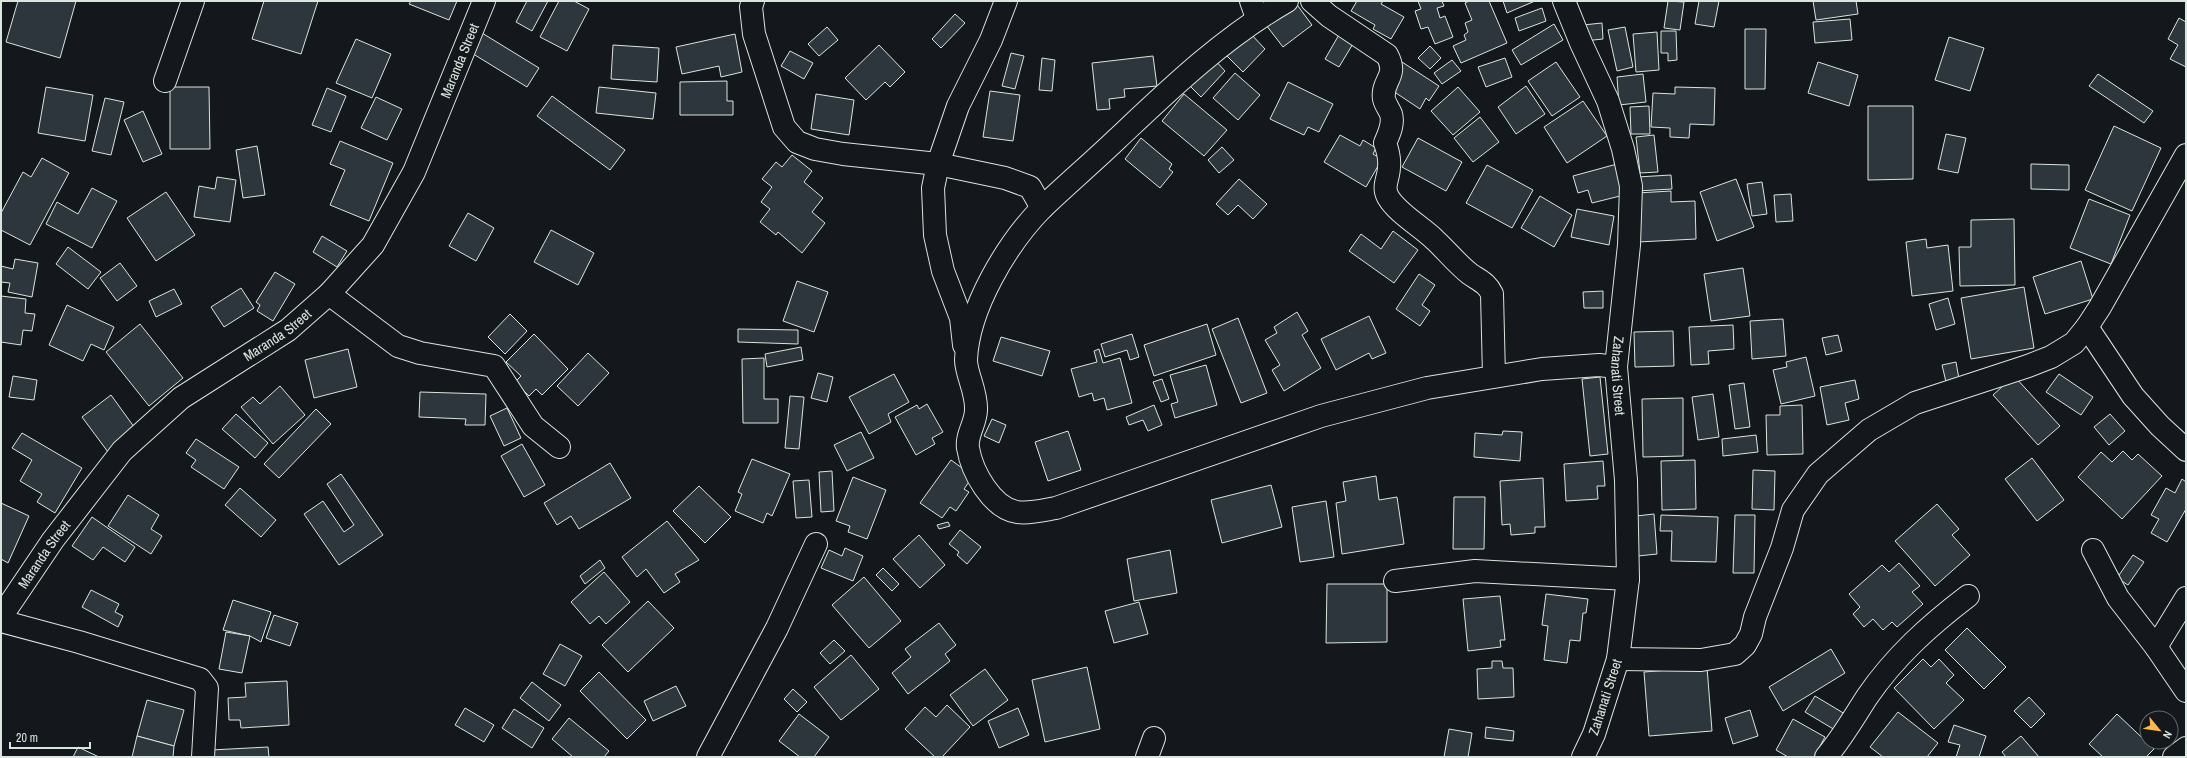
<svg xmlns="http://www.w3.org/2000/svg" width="2187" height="758" font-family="'Archivo Narrow',sans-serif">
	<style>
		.building { fill: #2c363c; stroke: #d8e6dc }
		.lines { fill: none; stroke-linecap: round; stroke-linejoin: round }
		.minor-casing { stroke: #d8e6dc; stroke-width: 24 }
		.minor { stroke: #14181c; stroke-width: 22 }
		.labels { text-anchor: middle; stroke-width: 3; stroke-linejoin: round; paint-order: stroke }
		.street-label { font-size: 14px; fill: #d8e6dc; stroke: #14181c }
	</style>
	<rect width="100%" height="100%" fill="#14181c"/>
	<!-- building -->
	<g class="building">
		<polygon points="18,1 76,1 60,58 6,42"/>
		<polygon points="264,1 318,1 301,54 252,39"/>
		<polygon points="411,1 457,1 449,20 409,4"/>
		<polygon points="527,1 548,1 532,31 516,22"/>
		<polygon points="559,1 574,1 589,9 567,51 540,37"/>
		<polygon points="1357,1 1383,1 1381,4 1404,17 1391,39 1373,29 1375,25 1351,11"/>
		<polygon points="1418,1 1442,1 1444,6 1437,8 1440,18 1445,16 1453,37 1435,44 1428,27 1421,29 1415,11 1421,9"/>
		<polygon points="1469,1 1489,1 1507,43 1461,63 1453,46 1466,40 1464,35 1468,32 1465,23 1472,20 1465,3"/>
		<polygon points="1503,1 1535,1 1507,13"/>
		<polygon points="1668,1 1684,2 1680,30 1664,28"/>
		<polygon points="1699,1 1719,1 1714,27 1695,24"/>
		<polygon points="1813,1 1856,1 1858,14 1816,20"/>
		<polygon points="1295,2 1312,25 1283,47 1266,25"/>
		<polygon points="1542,8 1546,21 1519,31 1515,18"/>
		<polygon points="955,14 965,23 941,48 932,39"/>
		<polygon points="2179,18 2186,22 2186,67 2170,59 2178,45 2168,39"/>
		<polygon points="1850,19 1852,40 1815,43 1813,22"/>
		<polygon points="1602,23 1603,39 1584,41 1583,25"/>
		<polygon points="1554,24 1563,40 1521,65 1512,50"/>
		<polygon points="827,27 838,40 819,56 808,44"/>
		<polygon points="1625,27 1633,67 1617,71 1608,30"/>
		<polygon points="1745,29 1766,29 1765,89 1745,89"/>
		<polygon points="1661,31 1676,31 1677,60 1668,61 1668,53 1661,53"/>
		<polygon points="1657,32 1659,70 1636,72 1633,34"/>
		<polygon points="482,33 539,68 527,87 470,52"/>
		<polygon points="1250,33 1265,49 1243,72 1227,56"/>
		<polygon points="1340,33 1354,42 1339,67 1325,59"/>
		<polygon points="735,34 742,72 721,77 719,66 682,74 676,47"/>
		<polygon points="1949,37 1984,48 1970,91 1935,80"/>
		<polygon points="356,39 391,54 372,98 336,83"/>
		<polygon points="613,45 659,48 657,82 611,79"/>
		<polygon points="879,45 905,72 890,87 885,82 866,100 845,78"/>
		<polygon points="1430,46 1441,58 1430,69 1418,58"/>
		<polygon points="790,51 813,63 804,79 781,66"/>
		<polygon points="1011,53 1024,56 1015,89 1002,86"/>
		<polygon points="1153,56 1157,86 1124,89 1125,97 1109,99 1110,109 1097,110 1092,63"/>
		<polygon points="1212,57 1225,71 1201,97 1187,83"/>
		<polygon points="1042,58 1055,60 1052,91 1039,90"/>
		<polygon points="1505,58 1512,77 1486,87 1478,67"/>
		<polygon points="1452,60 1461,71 1442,84 1434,73"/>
		<polygon points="1402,62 1439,86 1429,101 1426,98 1420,109 1390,89 1392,78"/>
		<polygon points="1556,62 1580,97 1552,116 1528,81"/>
		<polygon points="1818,62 1858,75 1849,106 1808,93"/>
		<polygon points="1235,73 1260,95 1238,120 1213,98"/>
		<polygon points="1643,74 1646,102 1619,105 1617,77"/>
		<polygon points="2098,74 2153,111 2144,123 2089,86"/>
		<polygon points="727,81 727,101 733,101 733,115 680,115 680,82"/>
		<polygon points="1288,82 1333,104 1319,132 1308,127 1304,135 1270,119"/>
		<polygon points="1526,86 1545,114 1516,134 1498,107"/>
		<polygon points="46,87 93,95 85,141 38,133"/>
		<polygon points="170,87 209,87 210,149 170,149"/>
		<polygon points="599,87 656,93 653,119 596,113"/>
		<polygon points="1458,87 1480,112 1453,135 1431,111"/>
		<polygon points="1675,87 1715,88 1714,125 1690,124 1689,138 1670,137 1670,128 1651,127 1653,93 1675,94"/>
		<polygon points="327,88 346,96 331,132 312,125"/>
		<polygon points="990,91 1020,95 1013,141 983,137"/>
		<polygon points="816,94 854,100 849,135 811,129"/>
		<polygon points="1184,94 1227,130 1204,156 1162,121"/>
		<polygon points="552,96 625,150 610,170 537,116"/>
		<polygon points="376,97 402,109 387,140 361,128"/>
		<polygon points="105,98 124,102 111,155 92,151"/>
		<polygon points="1583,101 1607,136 1567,163 1544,127"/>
		<polygon points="1649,106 1650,134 1631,134 1630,107"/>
		<polygon points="1868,106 1913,106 1913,179 1868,180"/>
		<polygon points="143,111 162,154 143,162 124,120"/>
		<polygon points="1480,117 1499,142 1473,162 1454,138"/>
		<polygon points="2114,126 2161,148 2132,211 2085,190"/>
		<polygon points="1946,134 1966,138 1958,173 1938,169"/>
		<polygon points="1340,135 1360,146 1363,140 1376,148 1373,154 1382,159 1366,187 1324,162"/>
		<polygon points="1654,135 1658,172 1640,173 1636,137"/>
		<polygon points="1141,138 1172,164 1169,169 1173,172 1160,188 1125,159"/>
		<polygon points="1418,138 1462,162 1446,191 1402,167"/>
		<polygon points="340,141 393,163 369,221 330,205 345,170 330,164"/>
		<polygon points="257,146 265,195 243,198 236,150"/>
		<polygon points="1222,147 1234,160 1219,173 1208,160"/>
		<polygon points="792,155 812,171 804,182 823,198 812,212 825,223 802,253 778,232 776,235 760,222 770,209 761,202 772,187 762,179 776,162 782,167"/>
		<polygon points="42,158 69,173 30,245 1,230 1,213 23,172 31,177"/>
		<polygon points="1617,164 1624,195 1592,203 1588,190 1578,193 1573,176"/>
		<polygon points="2031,164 2069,165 2069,190 2031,189"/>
		<polygon points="1487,165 1533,190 1512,228 1466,203"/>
		<polygon points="1671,175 1672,189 1637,191 1637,177"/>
		<polygon points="217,177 236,180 230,222 194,217 199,186 215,189"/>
		<polygon points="1239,179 1267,204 1253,219 1238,205 1228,215 1216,204"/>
		<polygon points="1736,179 1754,227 1717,241 1700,192"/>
		<polygon points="1762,182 1767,214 1752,216 1747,184"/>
		<polygon points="92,188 117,201 92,248 46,224 57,202 78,214"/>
		<polygon points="1671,191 1671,202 1695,201 1696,239 1638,242 1637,193"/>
		<polygon points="166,192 195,235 156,261 127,218"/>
		<polygon points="1791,194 1793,221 1776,222 1774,195"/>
		<polygon points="1540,196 1572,215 1554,247 1521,228"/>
		<polygon points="2089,199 2130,215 2111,264 2070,248"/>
		<polygon points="1577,209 1614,216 1609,245 1571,237"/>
		<polygon points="468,213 494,228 476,261 449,246"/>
		<polygon points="2014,219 2015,285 1960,286 1959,247 1971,247 1971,220"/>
		<polygon points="551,230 594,253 578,285 534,262"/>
		<polygon points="1393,231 1418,250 1394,283 1349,251 1361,234 1381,249"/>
		<polygon points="322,236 347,251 337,267 313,252"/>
		<polygon points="1926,239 1927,248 1948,245 1953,291 1912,296 1906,242"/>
		<polygon points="68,247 101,272 88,289 56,264"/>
		<polygon points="15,259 38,263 32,297 8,292 10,283 1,282 1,266 13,269"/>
		<polygon points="2081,261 2093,299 2045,314 2033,277"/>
		<polygon points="120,263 137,286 117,301 100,278"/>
		<polygon points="1743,268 1750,316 1711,321 1704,274"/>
		<polygon points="275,272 295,284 273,321 257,311 260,305 256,302"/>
		<polygon points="1419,274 1435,285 1422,305 1430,311 1420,326 1396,309"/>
		<polygon points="797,281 828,292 814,332 783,321"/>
		<polygon points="2024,287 2034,348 1971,359 1961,298"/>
		<polygon points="241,288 254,308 224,327 211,307"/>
		<polygon points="174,289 182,304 156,317 149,301"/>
		<polygon points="1603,291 1603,308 1584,308 1583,292"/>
		<polygon points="1,296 26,299 25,313 35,314 32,331 23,330 21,345 1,342"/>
		<polygon points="1948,298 1955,324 1936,330 1929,304"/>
		<polygon points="67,305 114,327 104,350 91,344 83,361 49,345"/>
		<polygon points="1297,312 1308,331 1302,335 1321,368 1284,391 1272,370 1280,365 1265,340 1277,333 1274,327"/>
		<polygon points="510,314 527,331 505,354 488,337"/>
		<polygon points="1369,316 1386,353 1372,359 1369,353 1336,370 1321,339"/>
		<polygon points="1238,318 1267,393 1241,403 1212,329"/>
		<polygon points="1783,319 1786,356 1752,359 1750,321"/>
		<polygon points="140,324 183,378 149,406 106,352"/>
		<polygon points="1207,324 1216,355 1154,376 1144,345"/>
		<polygon points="1733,325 1734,349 1708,351 1709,364 1691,365 1689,327"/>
		<polygon points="738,329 798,330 798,344 738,342"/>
		<polygon points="1673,331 1674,366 1635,367 1634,332"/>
		<polygon points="534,334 568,369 542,395 536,389 529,396 515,382 521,376 506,362"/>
		<polygon points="1132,334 1139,357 1130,360 1127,350 1105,357 1101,344"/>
		<polygon points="1838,335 1842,351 1826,355 1822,338"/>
		<polygon points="1001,337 1050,351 1042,376 993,361"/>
		<polygon points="801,347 803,360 767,367 765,354"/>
		<polygon points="348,349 357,387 314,398 305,360"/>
		<polygon points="1099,349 1103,363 1120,358 1132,403 1107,410 1104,398 1094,401 1092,393 1079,397 1071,369 1097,362 1094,351"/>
		<polygon points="588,353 609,373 578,406 557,386"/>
		<polygon points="1806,357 1815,396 1781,404 1773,370 1787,367 1786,362"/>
		<polygon points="764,358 764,399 778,399 778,423 743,423 742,359"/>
		<polygon points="1956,362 1959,379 1946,382 1942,365"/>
		<polygon points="1206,365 1217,405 1175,418 1171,404 1178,402 1170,375"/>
		<polygon points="818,373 833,377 827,402 811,398"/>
		<polygon points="894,374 909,402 888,414 891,422 869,434 849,397"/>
		<polygon points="2059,374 2093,397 2081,415 2046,392"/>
		<polygon points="13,376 37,380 34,400 9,397"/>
		<polygon points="2014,376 2060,426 2038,445 1993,395"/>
		<polygon points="1600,377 1608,454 1590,456 1582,379"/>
		<polygon points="1162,379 1169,399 1161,402 1153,382"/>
		<polygon points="1855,380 1859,399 1845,403 1849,420 1827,425 1820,387"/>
		<polygon points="1744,383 1750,427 1735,429 1729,385"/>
		<polygon points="280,386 305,415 273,444 241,407 253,397 260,404"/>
		<polygon points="420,392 486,394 485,425 465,425 466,419 419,417"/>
		<polygon points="1713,394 1719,437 1698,440 1692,397"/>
		<polygon points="111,395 137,431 108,452 82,417"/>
		<polygon points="790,396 804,397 799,449 785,448"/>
		<polygon points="1683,398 1683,456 1643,457 1642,399"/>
		<polygon points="927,404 943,432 932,438 935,444 916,455 895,417 917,405 919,409"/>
		<polygon points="1154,405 1162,425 1148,431 1143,420 1129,425 1126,417"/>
		<polygon points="1802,405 1803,454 1767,455 1766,415 1780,415 1780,406"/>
		<polygon points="507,408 521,438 504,446 490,416"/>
		<polygon points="316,409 331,424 279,478 264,464"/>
		<polygon points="236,414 268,443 255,458 222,429"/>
		<polygon points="2110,414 2125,431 2109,445 2094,427"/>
		<polygon points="992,419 1006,425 999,443 984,436"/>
		<polygon points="1068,431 1081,470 1048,481 1035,442"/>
		<polygon points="1503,431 1522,432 1520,461 1474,457 1475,433 1502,435"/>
		<polygon points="861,432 874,458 847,471 834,445"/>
		<polygon points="22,433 82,468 55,513 37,502 42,494 20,481 32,460 12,448"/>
		<polygon points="1756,435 1758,452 1723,456 1722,439"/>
		<polygon points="196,439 239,467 224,489 191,467 196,460 186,453"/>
		<polygon points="522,444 545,485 524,497 501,456"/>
		<polygon points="2123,451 2132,460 2138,454 2162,476 2122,519 2078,477 2101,452 2112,462"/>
		<polygon points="2032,458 2064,500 2037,521 2005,479"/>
		<polygon points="752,459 790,474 772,516 767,513 763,523 735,511 742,494 738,492"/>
		<polygon points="951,460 973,476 964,489 969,492 956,511 950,507 942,518 920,503"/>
		<polygon points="1695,460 1696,509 1662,510 1661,461"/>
		<polygon points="1603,461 1605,486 1597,486 1598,499 1566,501 1564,464"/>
		<polygon points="610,463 631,498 579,529 571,516 557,525 544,503"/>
		<polygon points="1753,470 1775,471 1774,510 1752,509"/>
		<polygon points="832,471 834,511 821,512 819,472"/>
		<polygon points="341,474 383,535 339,565 304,514 323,501 344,532 354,525 327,484"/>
		<polygon points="1376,476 1379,500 1397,497 1404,544 1342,554 1336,503 1346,501 1343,482"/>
		<polygon points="853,477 886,490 867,539 848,532 850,526 836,521"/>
		<polygon points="1543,478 1545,527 1535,527 1535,533 1511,535 1510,524 1502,525 1500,481"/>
		<polygon points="2182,479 2186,482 2186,509 2167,542 2151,533 2159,519 2151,515 2166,488 2175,493"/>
		<polygon points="809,480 812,517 796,518 793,481"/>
		<polygon points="1271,485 1282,527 1222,543 1211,500"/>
		<polygon points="699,486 731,517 705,543 673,511"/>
		<polygon points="240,488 276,520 261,537 225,505"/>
		<polygon points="128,495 159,515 151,529 162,536 151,554 108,526"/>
		<polygon points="1454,497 1485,497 1484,549 1453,549"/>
		<polygon points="1326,501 1334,557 1300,562 1292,507"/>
		<polygon points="1,503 29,516 8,563 1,559"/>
		<polygon points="1937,504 1959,529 1952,535 1970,555 1935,586 1895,541"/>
		<polygon points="1654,514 1657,554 1638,556 1636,516"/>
		<polygon points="1661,515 1718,517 1716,562 1671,561 1672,531 1660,531"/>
		<polygon points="1735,515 1755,515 1754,573 1733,573"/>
		<polygon points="92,517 135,547 125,562 103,547 93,560 72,546"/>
		<polygon points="667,521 699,560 675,574 680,582 664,593 646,569 637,577 622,557"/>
		<polygon points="948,522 950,526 939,529 937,525"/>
		<polygon points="960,530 981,547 967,564 957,555 959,552 949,544"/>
		<polygon points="919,535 945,565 920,588 893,559"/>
		<polygon points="845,548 863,556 853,581 821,568 829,550 842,556"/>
		<polygon points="1170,550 1177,593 1134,601 1127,559"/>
		<polygon points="2133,555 2144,562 2128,585 2117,578"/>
		<polygon points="600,560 605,568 585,584 580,576"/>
		<polygon points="1899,563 1920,586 1912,592 1923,604 1897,627 1892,622 1883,630 1873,619 1864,627 1853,614 1860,607 1849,594 1882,565 1889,572"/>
		<polygon points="883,568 899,584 892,591 876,575"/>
		<polygon points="604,572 630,602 606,624 599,616 590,624 571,602"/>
		<polygon points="864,577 901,621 869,648 832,605"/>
		<polygon points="1327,584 1387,584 1387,642 1326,643"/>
		<polygon points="91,590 119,604 115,612 123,616 118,627 82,607"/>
		<polygon points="1546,594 1588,599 1586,613 1583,613 1580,641 1570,640 1567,663 1544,660 1548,626 1542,625"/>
		<polygon points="1500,596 1505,640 1500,640 1501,647 1468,651 1463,599"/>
		<polygon points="233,600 271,612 261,642 250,636 223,630"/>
		<polygon points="648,601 674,628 628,672 602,645"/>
		<polygon points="1139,602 1148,634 1114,643 1105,611"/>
		<polygon points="274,615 298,623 290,646 266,638"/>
		<polygon points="939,623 956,645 945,654 950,661 908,694 892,673 911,657 905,649"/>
		<polygon points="1967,628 2006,667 1984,689 1945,650"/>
		<polygon points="226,632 250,636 242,673 219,669"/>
		<polygon points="834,640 845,651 830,664 820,653"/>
		<polygon points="560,644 582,656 565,686 543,674"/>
		<polygon points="1831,649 1845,673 1783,711 1769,687"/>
		<polygon points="851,655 879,689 841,720 814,687"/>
		<polygon points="1923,659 1931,667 1939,659 1954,675 1946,683 1964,700 1934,729 1894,688"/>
		<polygon points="1492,661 1502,661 1503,668 1513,668 1514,697 1478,699 1477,669 1492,668"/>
		<polygon points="1087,667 1100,729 1045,742 1032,680"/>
		<polygon points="1707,667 1712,731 1649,736 1644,672"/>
		<polygon points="985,669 1008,700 973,726 950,695"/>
		<polygon points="599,672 646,720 627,739 580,691"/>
		<polygon points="287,681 289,725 241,728 240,720 229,720 228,698 246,697 245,683"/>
		<polygon points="532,682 561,705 549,721 520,698"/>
		<polygon points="676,686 686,706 653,721 644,701"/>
		<polygon points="793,689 807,702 797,712 784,699"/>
		<polygon points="1815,696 1845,714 1835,730 1805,712"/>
		<polygon points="2029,697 2045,714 2031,728 2014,711"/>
		<polygon points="147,700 184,710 174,746 137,736"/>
		<polygon points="947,705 970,727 942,757 935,757 905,729 925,707 936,717"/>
		<polygon points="465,708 494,725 484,742 455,725"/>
		<polygon points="1018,708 1029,735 999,748 988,721"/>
		<polygon points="514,709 544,728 532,748 502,728"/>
		<polygon points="1750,710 1758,736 1733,744 1725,718"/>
		<polygon points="1898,712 1938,743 1927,757 1883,757 1870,747"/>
		<polygon points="799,714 829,737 814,757 800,757 779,741"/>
		<polygon points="2117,714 2154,749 2146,757 2103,757 2089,744"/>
		<polygon points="569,718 609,751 604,757 573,757 552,739"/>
		<polygon points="1793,719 1825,737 1814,757 1788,757 1776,750"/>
		<polygon points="1954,725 1986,736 1979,757 1956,757 1960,745 1948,742"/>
		<polygon points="1486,727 1514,731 1513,741 1485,738"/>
		<polygon points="1449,729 1472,733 1468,757 1444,757"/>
		<polygon points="137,736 174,746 173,757 132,757"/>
		<polygon points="2021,736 2039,757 2006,757 2002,752"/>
		<polygon points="78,747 99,757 73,757"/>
		<polygon points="268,747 269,757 211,757 211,750"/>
	</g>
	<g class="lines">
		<!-- minor casing -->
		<g class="minor-casing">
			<g id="minor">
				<polyline points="753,1 751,7 754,34 784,127 797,142 815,149 843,154 938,164 1005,178 1030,187 1042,208"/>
				<polyline points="1251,1 1257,18"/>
				<path d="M1287 1C1223 38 1171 88 1118 138 1093 162 1067 184 1042 208 1007 244 968 308 966 360 966 374 977 392 976 410 976 423 966 435 968 448 972 472 992 508 1017 512 1030 514 1044 510 1056 508L1321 416 1427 388 1542 369 1599 365 1616 367"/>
				<path d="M1312 1 1329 16 1387 55C1399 77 1381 80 1384 99 1385 104 1389 109 1391 114 1394 124 1389 134 1385 143 1388 151 1390 158 1389 167 1389 178 1382 186 1388 197 1397 213 1422 227 1435 240 1447 251 1457 264 1470 274 1480 281 1487 283 1492 294L1494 376"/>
				<path id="s1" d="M1564 1 1581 43 1608 101 1623 149 1631 186 1629 245 1616 367 1626 480 1628 579 1618 659 1594 734 1583 757"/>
				<polyline points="165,81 193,1"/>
				<polyline points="329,294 398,346 420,353 494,366 533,426 559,447"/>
				<polyline points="2087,327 2133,396 2160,426 2186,450"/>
				<polyline points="964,345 961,318 943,271 935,235 933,188 938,164 958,106 991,40 1006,1"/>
				<polyline points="2093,550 2118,598 2156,647 2186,691"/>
				<polyline points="1395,581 1475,571 1628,579"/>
				<path id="s2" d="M1 617 53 540 122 451 181 398 288 330 329 294 373 245 414 172 484 1"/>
				<polyline points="1,621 79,642 200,679 207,688 203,757"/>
				<polyline points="2156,647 2186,598"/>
				<polyline points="1618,659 1701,660 1735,654 1745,645 1751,634 1755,617 1782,548 1793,510 1818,474 1869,430 1915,403 2028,366 2051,357 2074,343 2087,327 2100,307 2186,155"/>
				<polyline points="708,757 777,628 816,544"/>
				<polyline points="1147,757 1154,738"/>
				<path d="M1826 757C1842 738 1854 717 1867 697 1895 656 1930 625 1968 596"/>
				<polyline points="2174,757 2186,748"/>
			</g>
		</g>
		<!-- minor -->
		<use href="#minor" class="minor"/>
	</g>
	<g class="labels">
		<!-- street labels -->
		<g class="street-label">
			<text dy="5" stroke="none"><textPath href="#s2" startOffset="736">Maranda Street</textPath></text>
			<text dy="5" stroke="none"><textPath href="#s2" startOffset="400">Maranda Street</textPath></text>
			<text dy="5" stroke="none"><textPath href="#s1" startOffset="388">Zahanati Street</textPath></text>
			<text dy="5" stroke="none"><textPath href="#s2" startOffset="76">Maranda Street</textPath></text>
			<text transform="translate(1605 697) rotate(-72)" y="5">Zahanati Street</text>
		</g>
	</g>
	<!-- border -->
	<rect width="2187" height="758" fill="none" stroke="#d8e6dc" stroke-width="4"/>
	<!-- north arrow -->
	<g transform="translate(2159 730) rotate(119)"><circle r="19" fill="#14181c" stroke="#626a69"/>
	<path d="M0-3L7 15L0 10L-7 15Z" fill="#ffb74d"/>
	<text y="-6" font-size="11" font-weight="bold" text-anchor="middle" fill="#d8e6dc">N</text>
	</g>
	<!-- scale -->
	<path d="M10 742v6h80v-6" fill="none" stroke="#d8e6dc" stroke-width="2"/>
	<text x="16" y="742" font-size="12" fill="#d8e6dc" stroke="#14181c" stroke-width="3" paint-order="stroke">20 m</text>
</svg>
